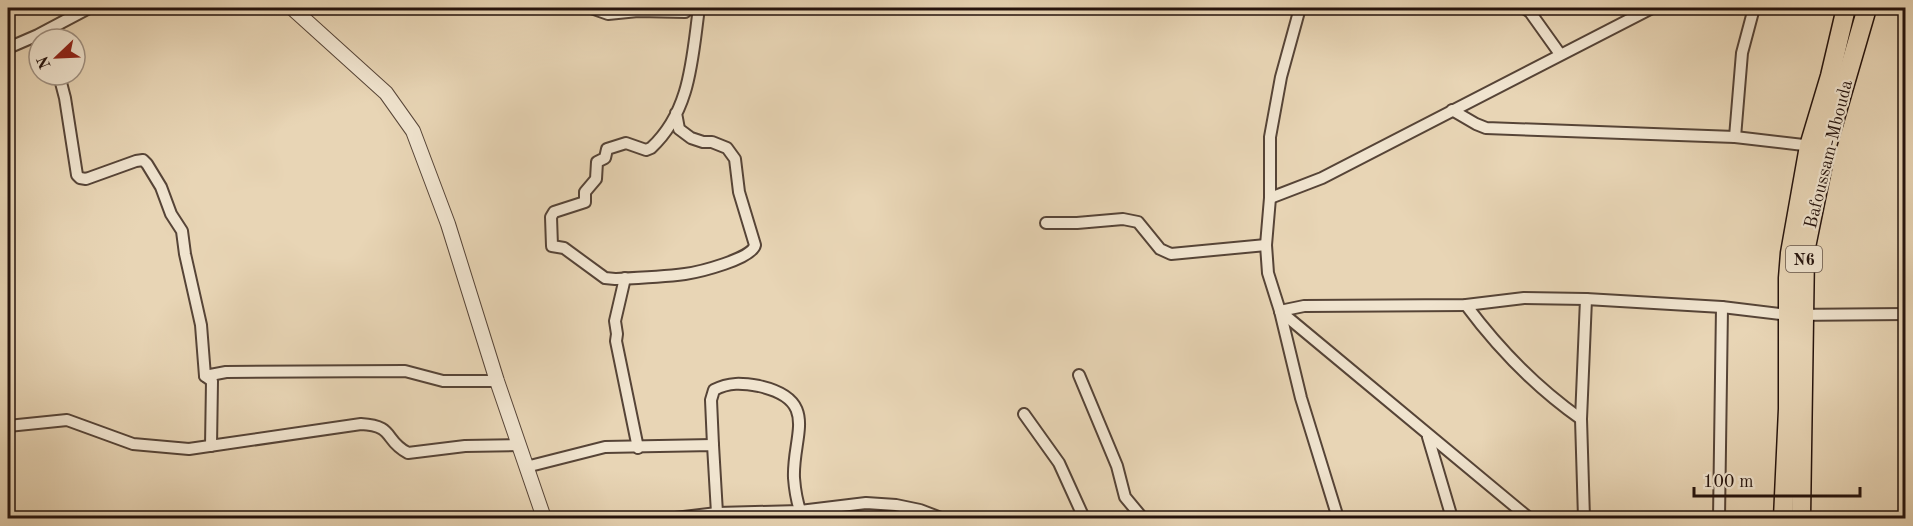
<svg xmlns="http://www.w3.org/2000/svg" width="1913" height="526" font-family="'Old Standard TT',serif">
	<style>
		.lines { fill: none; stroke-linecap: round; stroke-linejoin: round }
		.minor-casing { stroke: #564437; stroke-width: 14 }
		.tertiary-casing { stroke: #564437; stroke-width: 16 }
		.trunk-casing { stroke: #25130d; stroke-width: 21 }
		.minor { stroke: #f0e4cf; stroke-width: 10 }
		.tertiary { stroke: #f0e4cf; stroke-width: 14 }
		.trunk { stroke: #e8d5b5; stroke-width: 18 }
		.labels { text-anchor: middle; stroke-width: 4.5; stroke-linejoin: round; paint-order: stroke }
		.shield { fill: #f0e4cf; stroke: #625247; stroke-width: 1.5 }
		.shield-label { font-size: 16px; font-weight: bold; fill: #25130d }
		.street-label { font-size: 18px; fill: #25130d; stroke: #f0e4cf }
	</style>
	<rect width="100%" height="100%" fill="#e8d5b5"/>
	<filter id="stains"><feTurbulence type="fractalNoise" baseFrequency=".00333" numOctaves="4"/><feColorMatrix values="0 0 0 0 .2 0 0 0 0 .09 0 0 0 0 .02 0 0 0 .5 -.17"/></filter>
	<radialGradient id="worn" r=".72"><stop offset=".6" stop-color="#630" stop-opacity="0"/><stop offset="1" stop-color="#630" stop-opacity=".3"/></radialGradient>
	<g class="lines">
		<!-- minor casing -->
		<g class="minor-casing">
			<g id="minor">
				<polyline points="591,8 608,14 638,11 685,12 690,8"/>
				<polyline points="1300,8 1281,77 1270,137 1270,198 1266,245 1268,273 1280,311 1301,398 1338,518"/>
				<polyline points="1524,8 1530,12 1560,54"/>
				<polyline points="8,48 38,35 89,8"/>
				<polyline points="59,75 65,98 77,175 80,178 86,179 136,161 143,160 147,164 161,187 171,214 182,231 185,254 201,325 205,376 226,372 405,371 443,381 497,381"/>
				<polyline points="1452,110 1476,124 1486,128 1735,137 1812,146"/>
				<path d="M676 113 679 129 691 138 703 142H712L727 148 735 159 739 192 755 245C752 259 699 272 685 274 662 277 638 278 615 279L605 278 564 248 552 246 551 217 554 212 585 202V192L596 179 597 162 605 158 607 149 626 143 646 150 651 148C691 111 692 58 699 8"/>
				<polyline points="1735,137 1742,53 1754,8"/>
				<polyline points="1270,198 1322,178 1652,8"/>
				<polyline points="1046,223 1077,223 1123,219 1138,222 1160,249 1171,254 1266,245"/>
				<polyline points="625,278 615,321 617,334 616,341 638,448"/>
				<path d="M1466 305C1498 348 1537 388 1581 419"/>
				<polyline points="1280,311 1304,306 1466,305 1524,298 1586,299 1722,307 1789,315 1906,314"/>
				<polyline points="1280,311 1529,518"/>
				<polyline points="1079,375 1117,466 1125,497 1140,515 1140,518"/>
				<polyline points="205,376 212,381 211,446"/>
				<polyline points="1024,414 1059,463 1084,518"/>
				<path d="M8 426 67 420 133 444 189 449 361 424C396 426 383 440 408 453L465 446 519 445"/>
				<polyline points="1428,437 1452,518"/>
				<path d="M713 445 711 400 714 390C729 382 742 383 759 386 821 400 792 436 794 478 795 491 798 507 803 518"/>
				<polyline points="526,467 605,447 713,445 717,513 714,518"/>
				<polyline points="675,518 717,513 800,511 866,503 896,505 920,510 941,518"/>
				<polyline points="1584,518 1581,419 1586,299"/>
				<polyline points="1719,518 1722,307"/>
			</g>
		</g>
		<!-- tertiary casing -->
		<g class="tertiary-casing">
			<polyline id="tertiary" points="292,8 386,93 413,131 448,224 497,381 544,518"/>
		</g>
		<!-- trunk casing -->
		<g class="trunk-casing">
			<g id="trunk">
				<polyline points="1783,518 1788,409 1788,278 1790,253 1809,146 1830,76 1846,8"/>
				<polyline points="1801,518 1805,252 1826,149 1867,8"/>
			</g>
		</g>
		<!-- minor -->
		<use href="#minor" class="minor"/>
		<!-- tertiary -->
		<use href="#tertiary" class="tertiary"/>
		<!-- trunk -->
		<use href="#trunk" class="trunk"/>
	</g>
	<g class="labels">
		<!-- shield labels -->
		<rect class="shield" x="1786" y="246" width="36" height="26" rx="4.5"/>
		<g class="shield-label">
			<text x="1804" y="265">N6</text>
		</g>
		<!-- street labels -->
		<g class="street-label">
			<text transform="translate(1828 154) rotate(-76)" y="6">Bafoussam-Mbouda</text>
		</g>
	</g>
	<!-- margin -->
	<rect width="1913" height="526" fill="none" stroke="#e8d5b5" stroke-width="30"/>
	<rect x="9" y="9" width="1895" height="508" fill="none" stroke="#25130d" stroke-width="3"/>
	<rect x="15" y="15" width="1883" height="496" fill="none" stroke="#25130d" stroke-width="1.5"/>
	<!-- north arrow -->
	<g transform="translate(57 57) rotate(247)"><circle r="28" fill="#f0e4cf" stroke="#9f9081" stroke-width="1.5"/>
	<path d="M0-4.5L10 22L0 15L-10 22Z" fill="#8f2418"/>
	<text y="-9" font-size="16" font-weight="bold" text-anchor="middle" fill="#25130d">N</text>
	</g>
	<!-- scale -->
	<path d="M1694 487v9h166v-9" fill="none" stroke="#25130d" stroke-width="3"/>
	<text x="1703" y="487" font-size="18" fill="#25130d" stroke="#f0e4cf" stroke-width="4.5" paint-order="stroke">100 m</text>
	<rect width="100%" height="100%" filter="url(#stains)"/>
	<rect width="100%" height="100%" fill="url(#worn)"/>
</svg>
